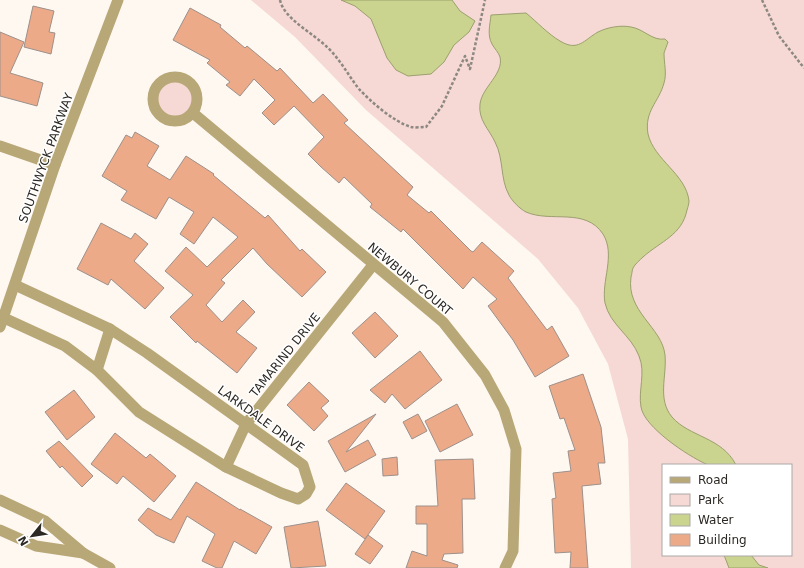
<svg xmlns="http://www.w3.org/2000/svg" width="804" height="568" font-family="'DejaVu Sans',sans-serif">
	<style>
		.green { fill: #f6d8d4; fill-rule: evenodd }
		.water { fill: #cbd48e; stroke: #9ba06e }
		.building { fill: #ecaa89; stroke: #9d908a }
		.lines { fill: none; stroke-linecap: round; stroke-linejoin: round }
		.path { stroke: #8d8882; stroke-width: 2.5; stroke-dasharray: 3 2; stroke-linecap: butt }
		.minor { stroke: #b8a877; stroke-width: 11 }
		.tertiary { stroke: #b8a877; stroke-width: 11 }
		.labels { text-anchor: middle; stroke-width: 3; stroke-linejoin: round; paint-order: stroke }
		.street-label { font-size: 12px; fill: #2c2824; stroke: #fff }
	</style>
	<rect width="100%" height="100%" fill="#fef8f1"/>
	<!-- green -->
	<g class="green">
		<path d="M251 0H804V568H631L628 439 608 364 578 308 538 259 366 110 295 37ZM663 465H791V555H663Z"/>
		<circle cx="174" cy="98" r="19"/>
	</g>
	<!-- water -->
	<g class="water">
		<polygon points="341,0 452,0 460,11 475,21 469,32 454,45 444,62 431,74 408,76 396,70 387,58 371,19 355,6"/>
		<path d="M526 13C537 22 548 34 560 41 578 52 584 40 598 32 608 27 621 25 631 27 644 29 652 41 665 39L668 42C667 45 665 50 664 53 664 64 667 73 664 83 659 102 644 111 648 134 654 160 686 174 689 201 689 203 688 207 687 210 682 235 661 241 643 257 640 260 635 264 633 268 632 270 632 274 631 277 626 312 662 327 665 355 667 376 657 399 672 417 689 437 722 437 736 465 728 465 714 468 706 464 688 456 644 427 641 407 638 390 646 373 639 356 631 335 610 325 605 303 601 281 616 255 603 234 585 207 551 223 526 212 520 209 512 201 509 195 500 179 504 159 495 142 489 129 478 120 480 104 482 87 504 74 500 57 499 53 494 48 492 44 487 35 490 25 491 15Z"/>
		<polygon points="724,555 751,555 759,565 768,568 729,568"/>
	</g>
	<!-- building -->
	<g class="building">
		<polygon points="33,6 54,11 49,32 55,33 51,54 24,47"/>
		<polygon points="190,8 221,25 220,27 245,48 247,46 277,71 280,68 313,103 323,94 348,120 344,123 413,187 407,195 429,213 431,211 471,251 473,252 482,242 514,271 508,278 547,330 552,326 569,356 535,377 513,340 488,306 497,299 473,277 463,289 403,229 401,232 370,207 372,204 344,177 339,183 320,166 308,154 324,137 294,106 274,125 262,113 275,100 254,79 240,96 226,85 230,82 207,63 210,60 173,40"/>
		<polygon points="0,32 24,42 10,73 43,83 37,106 0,96"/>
		<polygon points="135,132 159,146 147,166 170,180 186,156 214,174 213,175 265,218 268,215 300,251 302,249 326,272 302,297 267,264 253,248 221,280 225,283 206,305 222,322 243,300 255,312 236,332 257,348 237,373 197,341 196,343 170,317 193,295 165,271 186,247 207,267 238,237 213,217 194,244 180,234 194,212 169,197 156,219 121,200 127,191 102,176 126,135 132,138"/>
		<polygon points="101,223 131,239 135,233 148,244 134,261 164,288 145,309 111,279 108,285 77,269"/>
		<polygon points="375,312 398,336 375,358 352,333"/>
		<polygon points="420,351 442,380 405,409 392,394 385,403 370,390"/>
		<polygon points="583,374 601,427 605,463 598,463 601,484 582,486 588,568 570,568 571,552 555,553 552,499 556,498 553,473 571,471 568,451 575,450 564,418 560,419 549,386"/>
		<polygon points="309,382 329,401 321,408 328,416 314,431 287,405"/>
		<polygon points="74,390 95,417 67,440 45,412"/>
		<polygon points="457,404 473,435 440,452 425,421"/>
		<polygon points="376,414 346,452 368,440 376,455 345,472 328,441"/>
		<polygon points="418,414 427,431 412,439 403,422"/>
		<polygon points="115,433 146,458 150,454 176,476 154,502 123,476 117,484 91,464"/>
		<polygon points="59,441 93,476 82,487 62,466 60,468 46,451"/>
		<polygon points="397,457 398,475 383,476 382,459"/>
		<polygon points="473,459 475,499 462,499 463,553 444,554 442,560 458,565 457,568 406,568 412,551 427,556 427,524 416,524 416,506 438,506 435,460"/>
		<polygon points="196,482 240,510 240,509 272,527 256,554 234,541 222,568 217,568 202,561 215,534 187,516 174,543 156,535 138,520 148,508 171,520"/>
		<polygon points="346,483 385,511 365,539 326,510"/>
		<polygon points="318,521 326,566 291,568 284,527"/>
		<polygon points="368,535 383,546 370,564 355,554"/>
	</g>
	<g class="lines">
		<!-- path -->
		<g class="path">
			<path d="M280 0C284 19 313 33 327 47 340 59 348 75 359 89 370 101 394 122 411 127 415 128 421 127 426 127L442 106 465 56 470 69 485 0"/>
			<polyline points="762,0 779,36 804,68"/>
		</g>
		<!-- minor -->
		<g class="minor">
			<circle cx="175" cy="99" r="22"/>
			<polyline points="193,113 443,322 485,375 504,410 516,449 513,551 505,568"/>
			<polyline points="0,146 55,165"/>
			<polyline points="4,318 65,346 97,370 139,412 207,455 226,467 281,493 298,499 306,494 310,487 303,465 147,353 110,329 15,285"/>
			<polyline points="97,370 110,329"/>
			<polyline points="226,467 246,424 373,265"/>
		</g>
		<!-- tertiary -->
		<g class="tertiary">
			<polyline points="0,327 55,165 118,0"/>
			<polyline points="0,500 45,521 83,553 110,568"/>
			<polyline points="0,530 36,546 83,553"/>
		</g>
	</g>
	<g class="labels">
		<!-- street labels -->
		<g class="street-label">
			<text transform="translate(46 158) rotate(-70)" y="4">SOUTHWYCK PARKWAY</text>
			<text transform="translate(410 279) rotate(40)" y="4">NEWBURY COURT</text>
			<text transform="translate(285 355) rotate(-51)" y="4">TAMARIND DRIVE</text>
			<text transform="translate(261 419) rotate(36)" y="4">LARKDALE DRIVE</text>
		</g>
	</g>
	<!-- legend -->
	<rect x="662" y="464" width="130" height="92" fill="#ffffff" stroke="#aba9a7"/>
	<rect x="670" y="477" width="20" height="6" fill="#b8a877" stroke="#aba9a7"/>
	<text x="698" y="484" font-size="12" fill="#2c2824">Road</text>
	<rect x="670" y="494" width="20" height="12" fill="#f6d8d4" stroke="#aba9a7"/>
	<text x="698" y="504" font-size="12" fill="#2c2824">Park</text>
	<rect x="670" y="514" width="20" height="12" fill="#cbd48e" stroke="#aba9a7"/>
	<text x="698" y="524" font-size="12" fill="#2c2824">Water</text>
	<rect x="670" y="534" width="20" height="12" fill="#ecaa89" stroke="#aba9a7"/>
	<text x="698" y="544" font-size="12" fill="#2c2824">Building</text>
	<!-- north arrow -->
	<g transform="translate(32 536) rotate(240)" stroke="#ffffff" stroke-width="3" paint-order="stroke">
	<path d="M0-3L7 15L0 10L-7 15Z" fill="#2c2824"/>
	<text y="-6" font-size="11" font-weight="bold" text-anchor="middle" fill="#2c2824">N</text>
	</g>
</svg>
